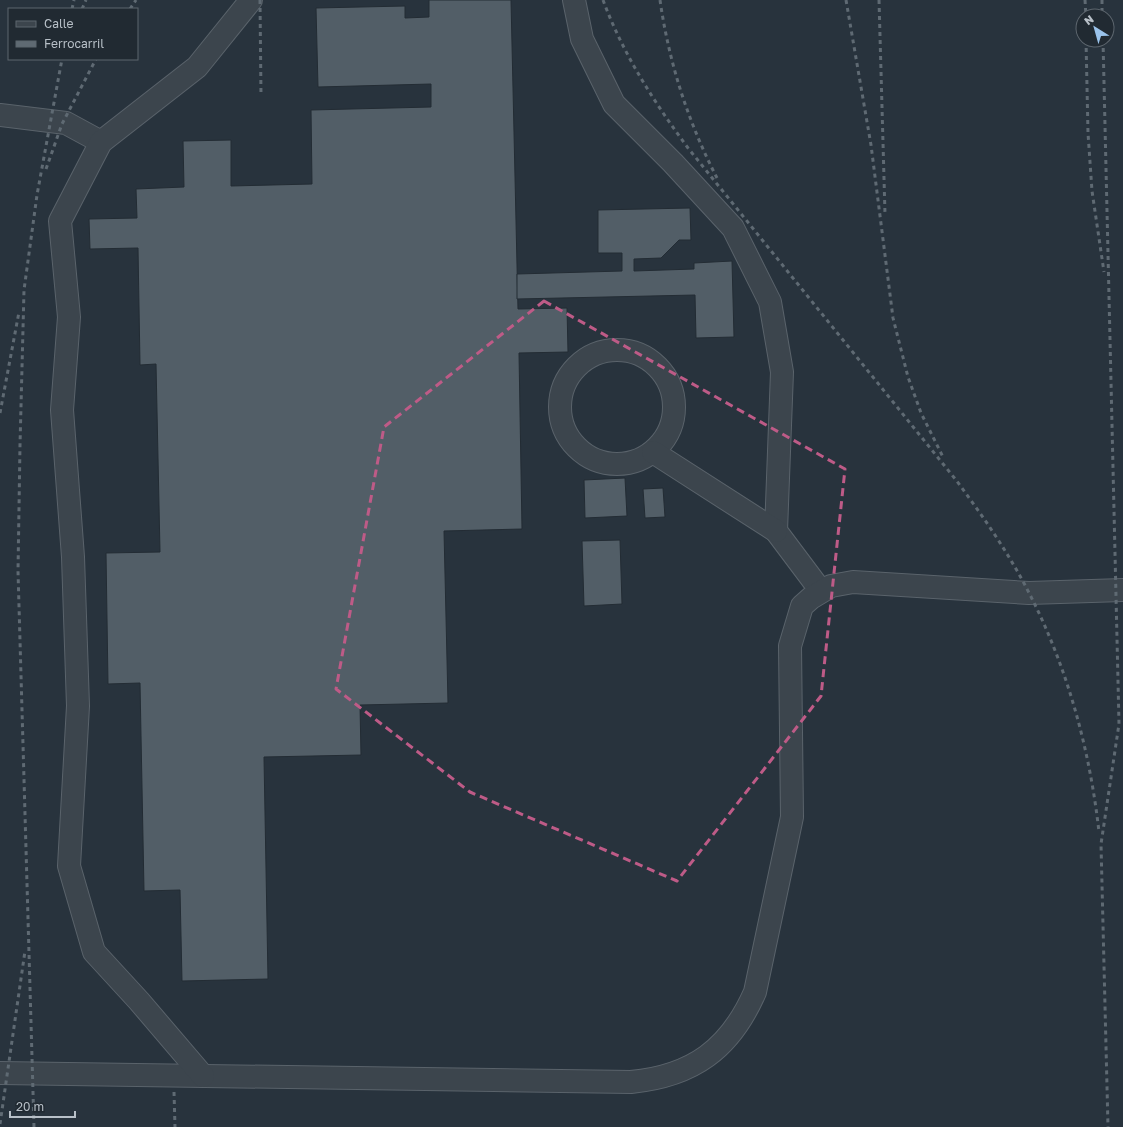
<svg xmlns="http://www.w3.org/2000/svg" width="1123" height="1127" font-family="'Golos Text',sans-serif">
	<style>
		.building { fill: #525e67; stroke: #232c34 }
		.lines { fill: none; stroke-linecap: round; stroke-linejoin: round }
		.minor-casing { stroke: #5a636b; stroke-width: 24 }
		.minor { stroke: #3c454d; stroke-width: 22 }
		.rail { stroke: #5f6a73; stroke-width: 3; stroke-dasharray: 4 4; stroke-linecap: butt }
		.marked { fill: none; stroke: #be5b87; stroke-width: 3; stroke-dasharray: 8 5; stroke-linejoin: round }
	</style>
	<rect width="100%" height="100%" fill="#28333d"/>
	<!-- building -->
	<g class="building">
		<polygon points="429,0 511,0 518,309 567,308 568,352 519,353 522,529 444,531 448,703 360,705 361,755 264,757 268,979 182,981 180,890 144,891 140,683 108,684 106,553 160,552 156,364 140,365 138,248 90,249 89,219 137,218 136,189 184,187 183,141 231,140 231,186 312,184 311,110 431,107 431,84 318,87 316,8 405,6 405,18 429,17"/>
		<polygon points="690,208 691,240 679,240 661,258 634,259 634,271 694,269 694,263 732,261 734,337 696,338 695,295 517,299 517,274 622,271 622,253 598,253 598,210"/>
		<polygon points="625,478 627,516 585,518 584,480"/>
		<polygon points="663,488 665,517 645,518 643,489"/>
		<polygon points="620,540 622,604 584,606 582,541"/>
	</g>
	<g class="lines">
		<!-- minor casing -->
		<g class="minor-casing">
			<g id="minor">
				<polyline points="574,0 582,39 614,104 673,163 733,228 770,302 782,372 776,531 821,591"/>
				<polyline points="0,115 66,123 101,142"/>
				<circle cx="617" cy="407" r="57"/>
				<polyline points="653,452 776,531"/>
				<path d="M0 1073 631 1082C693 1076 730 1049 755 992L792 817 790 646 802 606 811 598 831 586 853 582 1029 593 1123 590"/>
				<polyline points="203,1076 139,1001 94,952 69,866 78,706 73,557 62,410 69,317 60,221 101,142 197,67 251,0"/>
			</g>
		</g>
		<!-- minor -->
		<use href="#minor" class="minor"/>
		<!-- rail -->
		<g class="rail">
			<polyline points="260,0 261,96"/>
			<path d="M603 0C623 54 654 102 688 148L956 480C979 511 1001 542 1020 576 1064 655 1089 743 1099 832"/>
			<path d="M660 0C669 63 688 122 717 178"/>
			<polyline points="846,0 871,145 893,318 908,377 921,413 943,457"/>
			<polyline points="879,0 885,214"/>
			<polyline points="1085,0 1086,16"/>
			<polyline points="1102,0 1102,16"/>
			<polyline points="72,9 74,0"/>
			<polyline points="82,9 86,0"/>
			<polyline points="130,9 136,0"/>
			<polyline points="1086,40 1088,133 1092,191 1104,272"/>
			<polyline points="1103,40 1119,724 1101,844 1108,1127"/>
			<polyline points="46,169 62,124 96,59"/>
			<polyline points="0,413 19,312"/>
			<polyline points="174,1092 175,1127"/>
			<polyline points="0,1124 25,951"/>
			<polyline points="34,1127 18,571 20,445 24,290 37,195 62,59"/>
		</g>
	</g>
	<!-- marked area -->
	<path class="marked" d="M544 301 845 469 821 696 677 881 470 792 336 689 384 427Z"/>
	<!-- legend -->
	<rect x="8" y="8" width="130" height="52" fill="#212a32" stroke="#5d666e"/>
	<rect x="16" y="21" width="20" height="6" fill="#3c454d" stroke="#5d666e"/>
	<text x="44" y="28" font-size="12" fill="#b8c0c8">Calle</text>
	<rect x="16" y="41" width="20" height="6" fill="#5f6a73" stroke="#5d666e"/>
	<text x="44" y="48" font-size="12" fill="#b8c0c8">Ferrocarril</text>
	<!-- north arrow -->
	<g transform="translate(1095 28) rotate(323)"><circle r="19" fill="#212a32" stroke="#5d666e"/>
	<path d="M0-3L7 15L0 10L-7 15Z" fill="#9ac3eb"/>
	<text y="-6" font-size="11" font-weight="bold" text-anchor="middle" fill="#b8c0c8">N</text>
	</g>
	<!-- scale -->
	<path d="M10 1111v6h65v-6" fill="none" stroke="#b8c0c8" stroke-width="2"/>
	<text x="16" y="1111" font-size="12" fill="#b8c0c8" stroke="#212a32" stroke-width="3" paint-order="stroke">20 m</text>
</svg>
